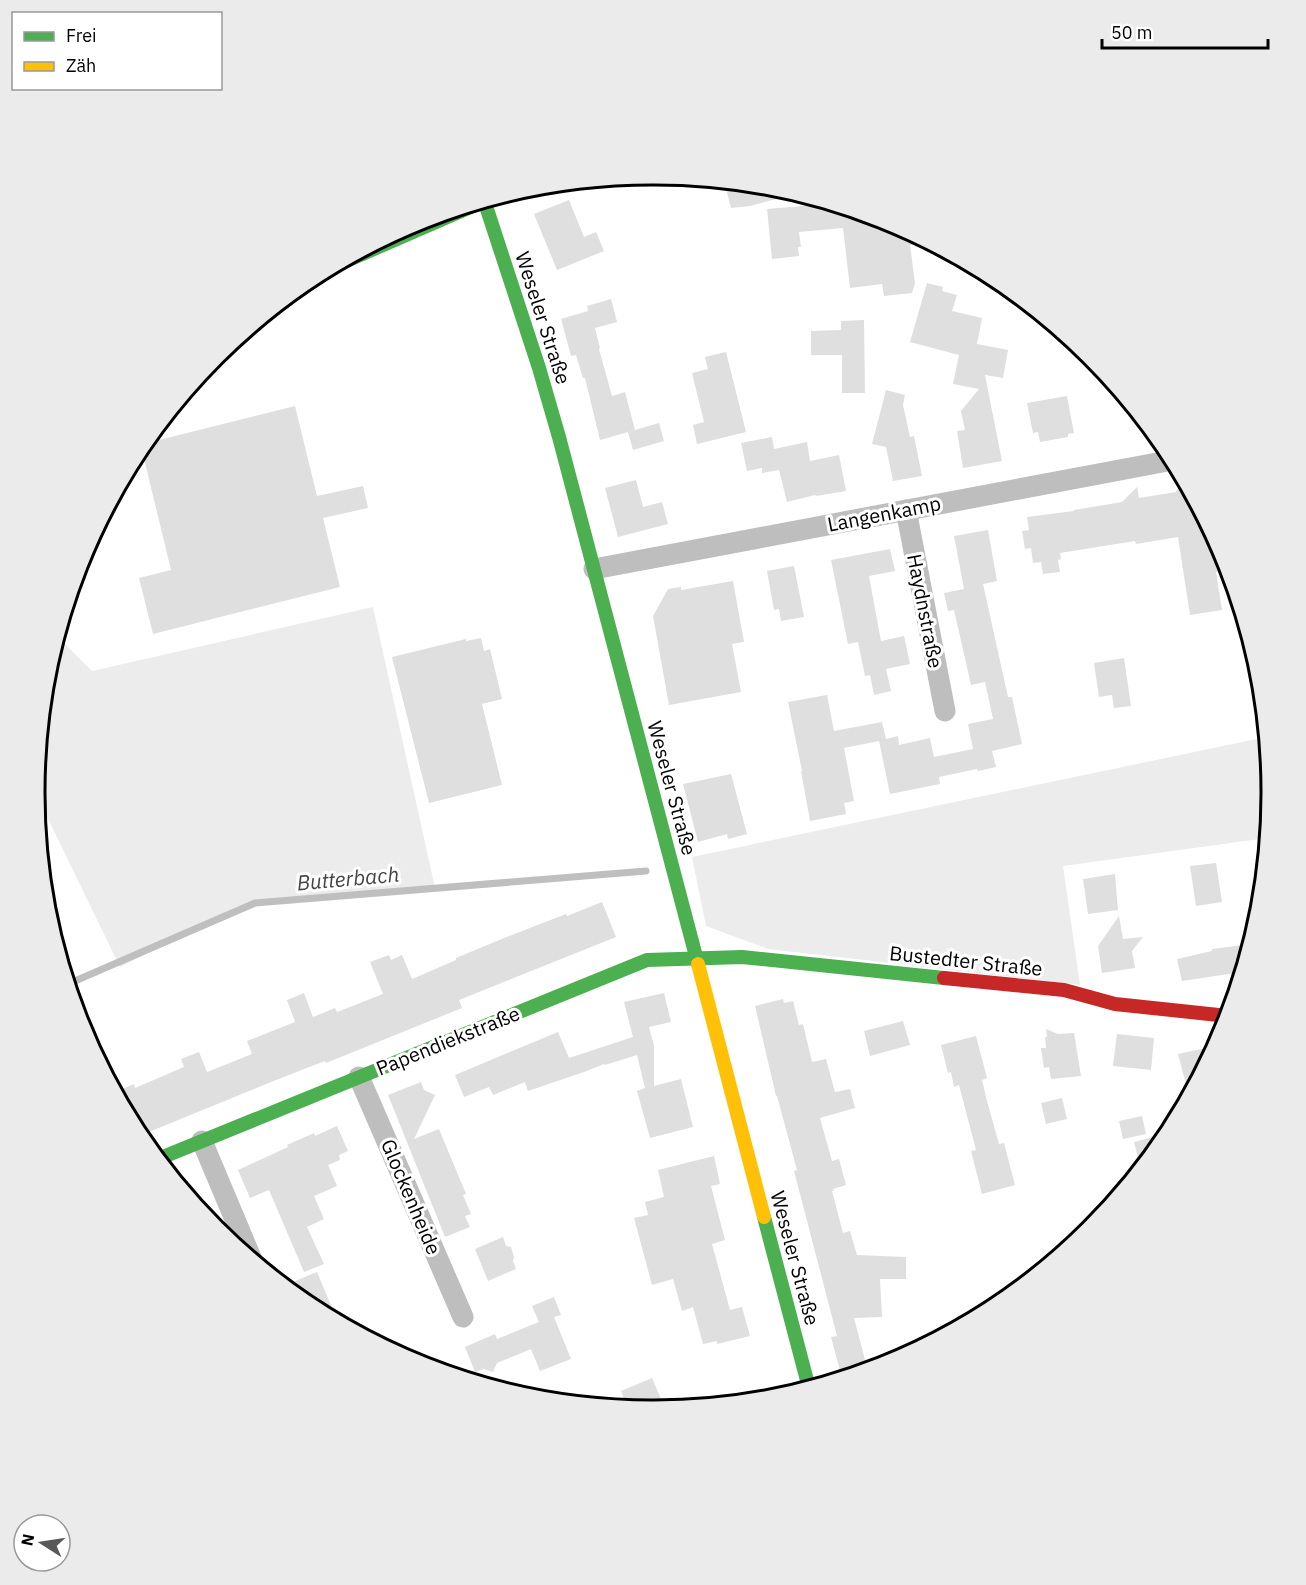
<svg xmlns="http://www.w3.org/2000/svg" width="1306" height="1585" font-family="'IBM Plex Sans',sans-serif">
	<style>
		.green { fill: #ececec }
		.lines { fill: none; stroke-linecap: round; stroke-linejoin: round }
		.stream { stroke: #bfbfbf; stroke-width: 7 }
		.building { fill: #dfdfdf }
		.street { stroke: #bebebe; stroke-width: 21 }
		.fast { stroke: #4caf50; stroke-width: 14 }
		.slow { stroke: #ffc107; stroke-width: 14 }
		.jam { stroke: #c62828; stroke-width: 14 }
		.labels { text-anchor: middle; stroke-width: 6; stroke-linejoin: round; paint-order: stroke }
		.street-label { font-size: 20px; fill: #000; stroke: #fff }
		.water-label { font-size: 21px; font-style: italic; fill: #444; stroke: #fff }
		.rim { fill: none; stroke: #000; stroke-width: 3 }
	</style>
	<rect width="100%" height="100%" fill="#fff"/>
	<!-- green -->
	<g class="green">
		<polygon points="373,607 435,888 252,901 120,967 35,792 46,672 57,636 92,671"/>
		<polygon points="1266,737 1271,793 1267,838 1063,866 1080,985 768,949 706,926 692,857"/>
	</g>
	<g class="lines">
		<!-- stream -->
		<polyline class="stream" points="68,984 255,903 646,871"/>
	</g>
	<!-- building -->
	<g class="building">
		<polygon points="724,181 774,186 798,193 750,206 731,208"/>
		<polygon points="814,198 890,221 911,232 912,245 910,245 915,283 912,293 884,296 882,284 850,288 843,228 799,232 801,247 798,247 799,256 772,259 767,209 815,205"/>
		<polygon points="569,200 584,237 596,232 604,251 557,270 534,214"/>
		<polygon points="927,283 943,287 942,291 957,295 952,311 982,318 977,344 1008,350 1003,378 985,375 1002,461 963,468 957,431 965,430 961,411 979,389 953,384 959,355 910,342"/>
		<polygon points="611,299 617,322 595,328 600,348 599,349 612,396 625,392 635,430 600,440 585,378 583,378 576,355 571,356 561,319 588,311 587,306"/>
		<polygon points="864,320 865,393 842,393 842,355 811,355 811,331 841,330 841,321"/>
		<polygon points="726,352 746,432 697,444 693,425 704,422 692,373 708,369 705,357"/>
		<polygon points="886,390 905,395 903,405 910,437 914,436 922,476 893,481 886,447 872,444"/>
		<polygon points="1067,396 1074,433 1068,434 1068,437 1040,442 1038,432 1033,433 1027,403"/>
		<polygon points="295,406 317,496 363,486 368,508 323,518 340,587 153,634 139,578 171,570 141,446 143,444"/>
		<polygon points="659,423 664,441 633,450 628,432"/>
		<polygon points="772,437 774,449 807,442 810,461 839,455 846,491 816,496 815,495 787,502 779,470 762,473 762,468 747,471 741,443"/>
		<polygon points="636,480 643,507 662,502 668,524 618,537 605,488"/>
		<polygon points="1137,487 1139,498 1176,492 1177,489 1186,488 1191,492 1221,550 1224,571 1216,572 1222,610 1190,615 1178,537 1136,544 1135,541 1060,553 1061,559 1058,560 1060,572 1043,574 1041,562 1033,563 1031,548 1025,549 1022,531 1029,530 1027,517 1074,511 1074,510 1122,502"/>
		<polygon points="988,530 997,581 983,584 1008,697 1012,697 1022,744 992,751 996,767 978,771 977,769 939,777 940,784 890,794 879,741 844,748 854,801 844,803 846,814 810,821 801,771 802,771 788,702 827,695 834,731 882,722 886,739 898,736 899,745 930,738 934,757 973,749 968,724 993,719 985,682 971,685 954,610 948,611 944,593 964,589 954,536"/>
		<polygon points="890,549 895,571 869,576 881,641 904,636 910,664 886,669 891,691 874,695 870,675 865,676 858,642 848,644 831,560"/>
		<polygon points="794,566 804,617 781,621 779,609 774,610 767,571"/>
		<polygon points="733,581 744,642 732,644 741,692 669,705 653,616 668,589 681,587 681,590"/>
		<polygon points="481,638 484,651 490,649 502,699 482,704 502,785 429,803 392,657 466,639 466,641"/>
		<polygon points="1124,658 1131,706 1114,708 1112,695 1099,697 1094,663"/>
		<polygon points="731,774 747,834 728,839 727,834 698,842 683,784"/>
		<polygon points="1216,863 1222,902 1196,906 1190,866"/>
		<polygon points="1115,874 1118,910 1088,914 1083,879"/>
		<polygon points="602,902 616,937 459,1000 462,1008 326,1063 325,1061 276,1080 139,1136 115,1092 134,1084 135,1088 184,1067 181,1059 199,1052 207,1072 252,1054 247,1041 295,1022 287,1000 304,993 313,1017 335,1008 337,1012 383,994 370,962 389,955 391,960 402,955 412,979 456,960 456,958 504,938 566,914 567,916"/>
		<polygon points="1119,916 1123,939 1143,937 1132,951 1135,968 1102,973 1098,946"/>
		<polygon points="1243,945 1245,960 1242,972 1182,981 1177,959 1212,951 1212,949"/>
		<polygon points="664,993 671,1022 649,1027 654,1046 654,1086 681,1079 693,1127 650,1138 637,1091 645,1088 637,1055 605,1065 604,1064 584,1072 528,1091 525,1082 493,1095 489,1087 464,1097 455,1075 558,1032 569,1058 633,1037 624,1002"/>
		<polygon points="783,999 784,1003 793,1001 799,1025 803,1024 812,1062 826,1059 835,1092 850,1089 855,1108 820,1118 832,1161 839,1159 846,1185 833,1189 834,1191 832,1191 843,1233 850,1231 857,1255 906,1257 906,1279 880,1279 882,1317 854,1318 868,1371 842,1378 831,1337 837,1336 794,1171 797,1170 777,1096 776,1096 755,1006"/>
		<polygon points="903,1021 910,1045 870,1056 864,1031"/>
		<polygon points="1046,1029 1058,1034 1074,1033 1081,1076 1051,1079 1049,1067 1044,1068 1041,1048 1046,1048 1045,1037 1047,1037"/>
		<polygon points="1117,1034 1154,1038 1151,1070 1113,1066"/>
		<polygon points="976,1036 987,1078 982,1080 987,1101 999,1144 1004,1143 1015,1185 982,1194 971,1151 976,1150 959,1085 954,1087 951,1072 948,1073 941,1045"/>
		<polygon points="1215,1046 1189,1095 1189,1096 1178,1054"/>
		<polygon points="421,1082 424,1090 435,1095 414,1139 439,1129 466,1194 463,1195 471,1214 465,1216 470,1227 445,1237 388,1095"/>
		<polygon points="1062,1098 1067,1119 1046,1124 1041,1103"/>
		<polygon points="1142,1116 1146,1134 1123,1139 1119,1121"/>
		<polygon points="337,1126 348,1151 339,1155 340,1160 328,1165 337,1186 314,1196 324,1219 307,1227 324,1264 304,1272 269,1190 250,1198 238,1170 288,1147 287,1145 314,1133 315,1136"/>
		<polygon points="1169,1133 1167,1136 1141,1169 1134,1142"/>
		<polygon points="714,1156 720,1184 711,1186 725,1240 712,1244 730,1310 742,1307 750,1336 717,1344 717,1341 703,1344 693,1307 682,1311 673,1279 652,1285 634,1218 648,1215 645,1202 664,1197 658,1170"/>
		<polygon points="503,1237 506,1246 511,1247 514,1257 513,1261 516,1269 488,1281 475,1249"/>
		<polygon points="317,1272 338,1322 309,1307 283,1286"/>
		<polygon points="554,1297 561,1315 554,1317 571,1359 540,1371 531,1349 497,1363 493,1372 484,1369 475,1372 465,1347 495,1334 497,1339 539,1322 532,1306"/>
		<polygon points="652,1378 664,1406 652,1411 628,1409 621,1391"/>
	</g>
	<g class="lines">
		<!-- street -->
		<g class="street">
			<polyline points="906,510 945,711"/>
			<polyline points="594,569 1173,460"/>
			<polyline points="359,1077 463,1317"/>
			<polyline points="202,1141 252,1260"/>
		</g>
		<!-- fast -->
		<g class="fast">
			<polyline points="484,200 539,368 559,437 698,964"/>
			<polyline points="321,272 491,198"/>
			<polyline points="158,1159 647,960 742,957 944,978"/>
			<polyline points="764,1217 809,1388"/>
		</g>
		<!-- slow -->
		<polyline class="slow" points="698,964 764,1217"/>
		<!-- jam -->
		<polyline class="jam" points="944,978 1064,990 1115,1004 1228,1016"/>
	</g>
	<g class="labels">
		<!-- street labels -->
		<g class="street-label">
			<text transform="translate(543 318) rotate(72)" y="7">Weseler Straße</text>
			<text transform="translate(884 514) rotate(-11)" y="7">Langenkamp</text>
			<text transform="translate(925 611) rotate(79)" y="7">Haydnstraße</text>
			<text transform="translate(672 788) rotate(75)" y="7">Weseler Straße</text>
			<text transform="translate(966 961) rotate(6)" y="7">Bustedter Straße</text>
			<text transform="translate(448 1041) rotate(-22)" y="7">Papendiekstraße</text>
			<text transform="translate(411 1197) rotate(67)" y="7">Glockenheide</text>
			<text transform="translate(795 1258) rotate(75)" y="7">Weseler Straße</text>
		</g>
		<!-- water labels -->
		<g class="water-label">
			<text transform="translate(348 879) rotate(-5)" y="7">Butterbach</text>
		</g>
	</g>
	<!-- crop -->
	<path d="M0 0H1306V1585H0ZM652 185H654A607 607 0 0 1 1261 792V793A607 607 0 0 1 654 1400H652A607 607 0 0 1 45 793V792A607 607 0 0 1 652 185Z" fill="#ebebeb" fill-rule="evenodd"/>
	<path class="rim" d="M652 185H654A607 607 0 0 1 1261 792V793A607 607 0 0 1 654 1400H652A607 607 0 0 1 45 793V792A607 607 0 0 1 652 185Z"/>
	<!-- legend -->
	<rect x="12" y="12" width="210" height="78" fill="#ffffff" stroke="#999999" stroke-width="1.5"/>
	<rect x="24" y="32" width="30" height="9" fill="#4caf50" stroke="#999999" stroke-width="1.5"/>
	<text x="66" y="42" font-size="18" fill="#000000">Frei</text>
	<rect x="24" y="62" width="30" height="9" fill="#ffc107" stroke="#999999" stroke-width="1.5"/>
	<text x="66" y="72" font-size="18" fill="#000000">Zäh</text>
	<!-- north arrow -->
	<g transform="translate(42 1543) rotate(282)"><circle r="28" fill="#ffffff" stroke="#999999" stroke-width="1.5"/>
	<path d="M0-4.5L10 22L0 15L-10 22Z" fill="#595959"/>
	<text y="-9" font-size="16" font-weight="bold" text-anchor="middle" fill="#000000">N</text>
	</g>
	<!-- scale -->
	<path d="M1102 39v9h166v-9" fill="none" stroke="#000000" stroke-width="3"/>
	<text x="1111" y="39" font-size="18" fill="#000000" stroke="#ffffff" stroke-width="4.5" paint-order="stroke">50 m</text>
</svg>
